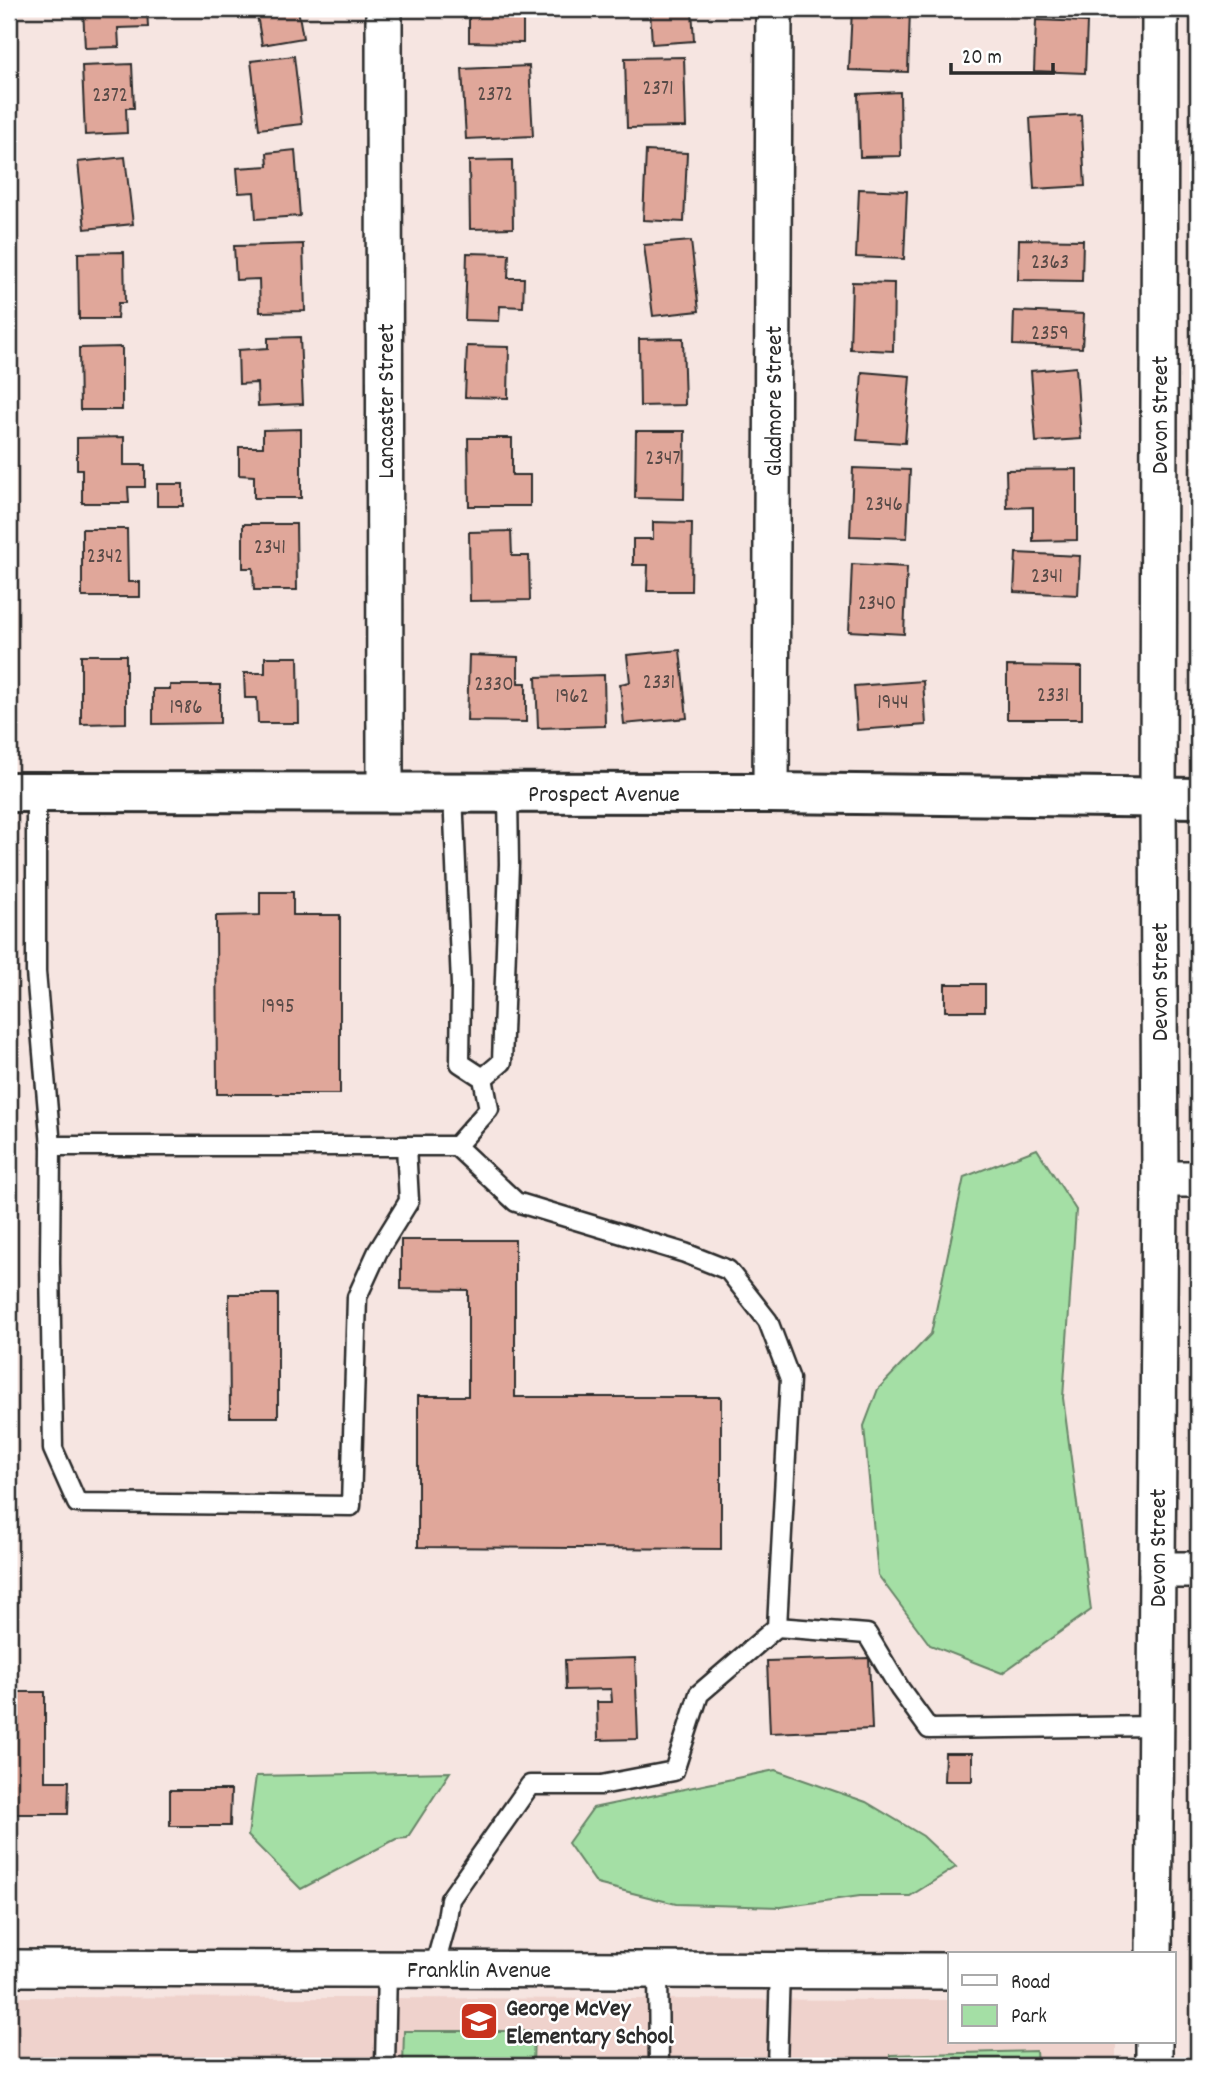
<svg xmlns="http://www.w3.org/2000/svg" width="1207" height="2075" font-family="Dekko,sans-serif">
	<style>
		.built { fill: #efd2cc }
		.green { fill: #a4dfa5; stroke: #688568; stroke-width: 2 }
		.building { fill: #e0a79a; stroke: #2b2b2b; stroke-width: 2 }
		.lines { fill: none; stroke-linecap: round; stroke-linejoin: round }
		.service-casing { stroke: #2b2b2b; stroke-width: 23 }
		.minor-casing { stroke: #2b2b2b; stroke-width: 40 }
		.tertiary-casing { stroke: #2b2b2b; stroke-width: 44 }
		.service { stroke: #fff; stroke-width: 18 }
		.minor { stroke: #fff; stroke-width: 35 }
		.tertiary { stroke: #fff; stroke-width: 38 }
		.labels { text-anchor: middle; stroke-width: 5; stroke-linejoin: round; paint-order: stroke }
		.number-label { font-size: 21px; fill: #584a47 }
		.street-label { font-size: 24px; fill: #2b2b2b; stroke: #fff }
		.poi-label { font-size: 24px; font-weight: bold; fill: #2b2b2b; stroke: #fff; text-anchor: start }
	</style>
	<rect width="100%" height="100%" fill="#f6e5e1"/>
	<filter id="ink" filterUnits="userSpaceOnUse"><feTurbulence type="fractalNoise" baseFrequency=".0143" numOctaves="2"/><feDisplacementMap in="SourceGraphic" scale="14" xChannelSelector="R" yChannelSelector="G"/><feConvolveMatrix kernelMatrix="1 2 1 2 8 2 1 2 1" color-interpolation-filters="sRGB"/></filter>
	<g filter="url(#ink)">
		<!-- built -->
		<polygon class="built" points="9,1997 950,2000 950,2042 1116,2042 1116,2066 9,2066"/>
		<!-- green -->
		<g class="green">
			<polygon points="1037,1149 1076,1210 1063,1398 1091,1610 1002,1673 930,1645 878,1575 864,1426 878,1389 931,1334 964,1177"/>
			<polygon points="775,1770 866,1802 923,1836 956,1867 910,1896 860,1896 781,1907 676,1904 597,1884 568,1843 593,1808"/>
			<polygon points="450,1772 407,1838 396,1839 301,1889 248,1836 256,1776"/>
			<polygon points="404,2031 534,2031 533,2066 403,2066"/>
			<polygon points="1036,2051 1037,2066 890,2066 890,2055"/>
		</g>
		<!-- building -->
		<g class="building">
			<polygon points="83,9 147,9 148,27 118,28 119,47 85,48"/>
			<polygon points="256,9 298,9 303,38 262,45"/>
			<polygon points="469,9 513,9 513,13 523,13 523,43 469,42"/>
			<polygon points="650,9 692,9 694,41 652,44"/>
			<polygon points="852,9 910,9 908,72 849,70"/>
			<polygon points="1036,20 1087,22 1085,73 1034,71"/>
			<polygon points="294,56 302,124 259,129 251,61"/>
			<polygon points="684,57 686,127 627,128 625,58"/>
			<polygon points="132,64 134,108 126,108 127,133 85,135 82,66"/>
			<polygon points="529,66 533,136 466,139 462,69"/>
			<polygon points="900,92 901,156 860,157 858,94"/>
			<polygon points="1081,115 1085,186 1034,189 1030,118"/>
			<polygon points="295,150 300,216 256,219 254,192 239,193 237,168 268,166 267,153"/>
			<polygon points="646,151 687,153 684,222 643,220"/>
			<polygon points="125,157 133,224 85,229 78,162"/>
			<polygon points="512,160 513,228 470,229 469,161"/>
			<polygon points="859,189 907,191 904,259 856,257"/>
			<polygon points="1019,239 1083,240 1082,281 1018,280"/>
			<polygon points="691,241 699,311 653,316 644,245"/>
			<polygon points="303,244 305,311 260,312 259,279 236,280 234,246"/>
			<polygon points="124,252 125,303 118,303 117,319 79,319 78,253"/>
			<polygon points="467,253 509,254 508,278 524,278 523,307 500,306 499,321 465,320"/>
			<polygon points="852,282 894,283 893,351 850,349"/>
			<polygon points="1014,311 1084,314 1082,348 1013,345"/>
			<polygon points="300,337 303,404 258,406 257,383 239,384 238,350 268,348 268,338"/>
			<polygon points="683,338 685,405 640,406 639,339"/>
			<polygon points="467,346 509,347 508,398 465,397"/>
			<polygon points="122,347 122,410 80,410 79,348"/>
			<polygon points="1076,367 1081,439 1036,442 1031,371"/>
			<polygon points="862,372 910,376 905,443 857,440"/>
			<polygon points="301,429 301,498 254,498 254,476 239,475 239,447 263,447 263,430"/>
			<polygon points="636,431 685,431 684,499 635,498"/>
			<polygon points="124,437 124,465 145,465 145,487 128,487 129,503 82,503 82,469 77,469 77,438"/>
			<polygon points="468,438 512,438 512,475 530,475 530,506 469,506"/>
			<polygon points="853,468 910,470 907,538 850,536"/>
			<polygon points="1077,469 1077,540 1033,541 1033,507 1007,508 1006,470"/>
			<rect x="157" y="484" width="26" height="22"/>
			<polygon points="653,522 692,523 691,591 647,591 648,565 633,565 633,539 653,539"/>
			<polygon points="243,524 296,524 297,590 254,590 253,568 243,568"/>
			<polygon points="82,529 127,529 128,582 140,582 140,597 82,597"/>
			<polygon points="511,531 512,556 529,556 530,600 470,601 469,532"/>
			<polygon points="1016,553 1080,556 1078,595 1014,592"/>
			<polygon points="852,564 907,567 904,634 849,631"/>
			<polygon points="680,650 687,718 624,724 620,684 630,682 627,655"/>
			<polygon points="81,655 126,655 126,723 81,724"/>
			<polygon points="469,655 518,657 518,683 526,683 526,722 467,721"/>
			<polygon points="265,657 298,657 299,723 258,723 257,698 245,698 244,673 265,673"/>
			<polygon points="1007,666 1082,667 1082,719 1007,719"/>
			<polygon points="604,675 605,726 538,728 536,677"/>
			<polygon points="923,681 926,725 857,730 854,686"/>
			<polygon points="170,685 220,685 220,723 153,724 153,689 170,689"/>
			<polygon points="260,892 293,892 293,915 340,915 340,1094 217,1094 216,916 260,915"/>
			<rect x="945" y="984" width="40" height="27"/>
			<polygon points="401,1240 515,1240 515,1397 721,1397 721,1549 418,1547 418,1396 468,1396 468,1290 401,1289"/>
			<polygon points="229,1294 278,1294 278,1417 230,1417"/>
			<polygon points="635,1658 638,1739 598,1740 597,1702 612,1702 611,1689 566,1690 565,1660"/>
			<polygon points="869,1658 872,1729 770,1733 767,1661"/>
			<polygon points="9,1692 45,1692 45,1781 69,1781 68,1814 9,1814"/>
			<polygon points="945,1753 972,1753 972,1781 944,1781"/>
			<polygon points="170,1790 231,1790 230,1826 170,1826"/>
		</g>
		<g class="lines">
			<!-- service casing -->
			<g class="service-casing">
				<g id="service">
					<polyline points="36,792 36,972 51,1146 456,1146 489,1109 483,1078 460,1063 461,985 453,793"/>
					<polyline points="483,1078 502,1062 509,864 508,793"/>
					<polyline points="51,1146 50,1262 53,1449 77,1503 351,1506 357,1297 378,1251 409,1201 406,1146"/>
					<polyline points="777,1627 867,1634 900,1689 929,1729 1156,1726"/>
					<polyline points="434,1969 446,1925 450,1899 530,1785 601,1785 674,1771 699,1694 777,1627 790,1379 768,1321 728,1270 685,1253 516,1202 456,1146"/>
					<polyline points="658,1970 659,2066"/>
					<polyline points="385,2066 387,1969"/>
					<polyline points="777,2066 780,1970"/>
				</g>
			</g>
			<!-- minor casing -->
			<g class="minor-casing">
				<g id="minor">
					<polyline points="384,9 385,793"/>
					<polyline points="771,793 774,9"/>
					<polyline points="1160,1179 1198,1179"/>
					<polyline points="1157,1570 1198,1570"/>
					<polyline points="1154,1954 1160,1179 1158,798 1160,9"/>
					<polyline points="9,1968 950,1971"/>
					<polyline points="1154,2066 1154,2042"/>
				</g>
			</g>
			<!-- tertiary casing -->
			<g class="tertiary-casing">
				<polyline id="tertiary" points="9,792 771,793 1198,798"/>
			</g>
			<!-- service -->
			<use href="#service" class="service"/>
			<!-- minor -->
			<use href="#minor" class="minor"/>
			<!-- tertiary -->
			<use href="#tertiary" class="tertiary"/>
		</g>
	</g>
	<!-- icons -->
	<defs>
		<g id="school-square" transform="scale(2.0125)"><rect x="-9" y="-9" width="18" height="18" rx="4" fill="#c8321e" stroke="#fff"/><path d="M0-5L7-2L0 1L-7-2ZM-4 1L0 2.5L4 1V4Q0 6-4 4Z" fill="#fff"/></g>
	</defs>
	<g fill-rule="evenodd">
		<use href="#school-square" x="479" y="2021"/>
	</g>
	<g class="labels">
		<!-- number labels -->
		<g class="number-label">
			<text x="658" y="94">2371</text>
			<text x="495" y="100">2372</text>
			<text x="110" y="101">2372</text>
			<text x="1050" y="268">2363</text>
			<text x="1050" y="339">2359</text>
			<text x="663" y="464">2347</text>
			<text x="884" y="510">2346</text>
			<text x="270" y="553">2341</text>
			<text x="105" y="562">2342</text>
			<text x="1047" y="582">2341</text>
			<text x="877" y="609">2340</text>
			<text x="659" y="688">2331</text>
			<text x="494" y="690">2330</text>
			<text x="1053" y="701">2331</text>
			<text x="572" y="702">1962</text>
			<text x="893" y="708">1944</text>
			<text x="186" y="713">1986</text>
			<text x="278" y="1012">1995</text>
		</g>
		<!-- street labels -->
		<g class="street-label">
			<text transform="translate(385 401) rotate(-90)" y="8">Lancaster Street</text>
			<text transform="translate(773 401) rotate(-90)" y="8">Gladmore Street</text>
			<text transform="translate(1159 415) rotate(-90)" y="8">Devon Street</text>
			<text x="604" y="801">Prospect Avenue</text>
			<text transform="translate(1159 982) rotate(-90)" y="8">Devon Street</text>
			<text transform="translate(1157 1548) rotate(-90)" y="8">Devon Street</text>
			<text x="479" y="1977">Franklin Avenue</text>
		</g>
		<!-- poi labels -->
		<g class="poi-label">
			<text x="506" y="2015">George McVey<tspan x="506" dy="28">Elementary School</tspan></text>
		</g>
	</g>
	<!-- margin -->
	<rect width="1207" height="2075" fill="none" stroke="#fff" stroke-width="35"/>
	<rect x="18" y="18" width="1172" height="2040" fill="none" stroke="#2b2b2b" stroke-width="2.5" filter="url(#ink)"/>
	<!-- legend -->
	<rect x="948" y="1952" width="228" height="91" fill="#ffffff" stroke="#aaaaaa" stroke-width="2"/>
	<rect x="962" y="1975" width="35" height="10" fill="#ffffff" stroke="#aaaaaa" stroke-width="2"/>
	<text x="1011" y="1988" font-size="21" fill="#2b2b2b">Road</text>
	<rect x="962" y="2005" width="35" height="21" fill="#a4dfa5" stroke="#aaaaaa" stroke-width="2"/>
	<text x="1011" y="2022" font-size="21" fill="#2b2b2b">Park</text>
	<!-- scale -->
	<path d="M951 63v10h102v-10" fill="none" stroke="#2b2b2b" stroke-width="3.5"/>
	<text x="962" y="63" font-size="21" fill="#2b2b2b" stroke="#ffffff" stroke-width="5" paint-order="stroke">20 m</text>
</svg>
